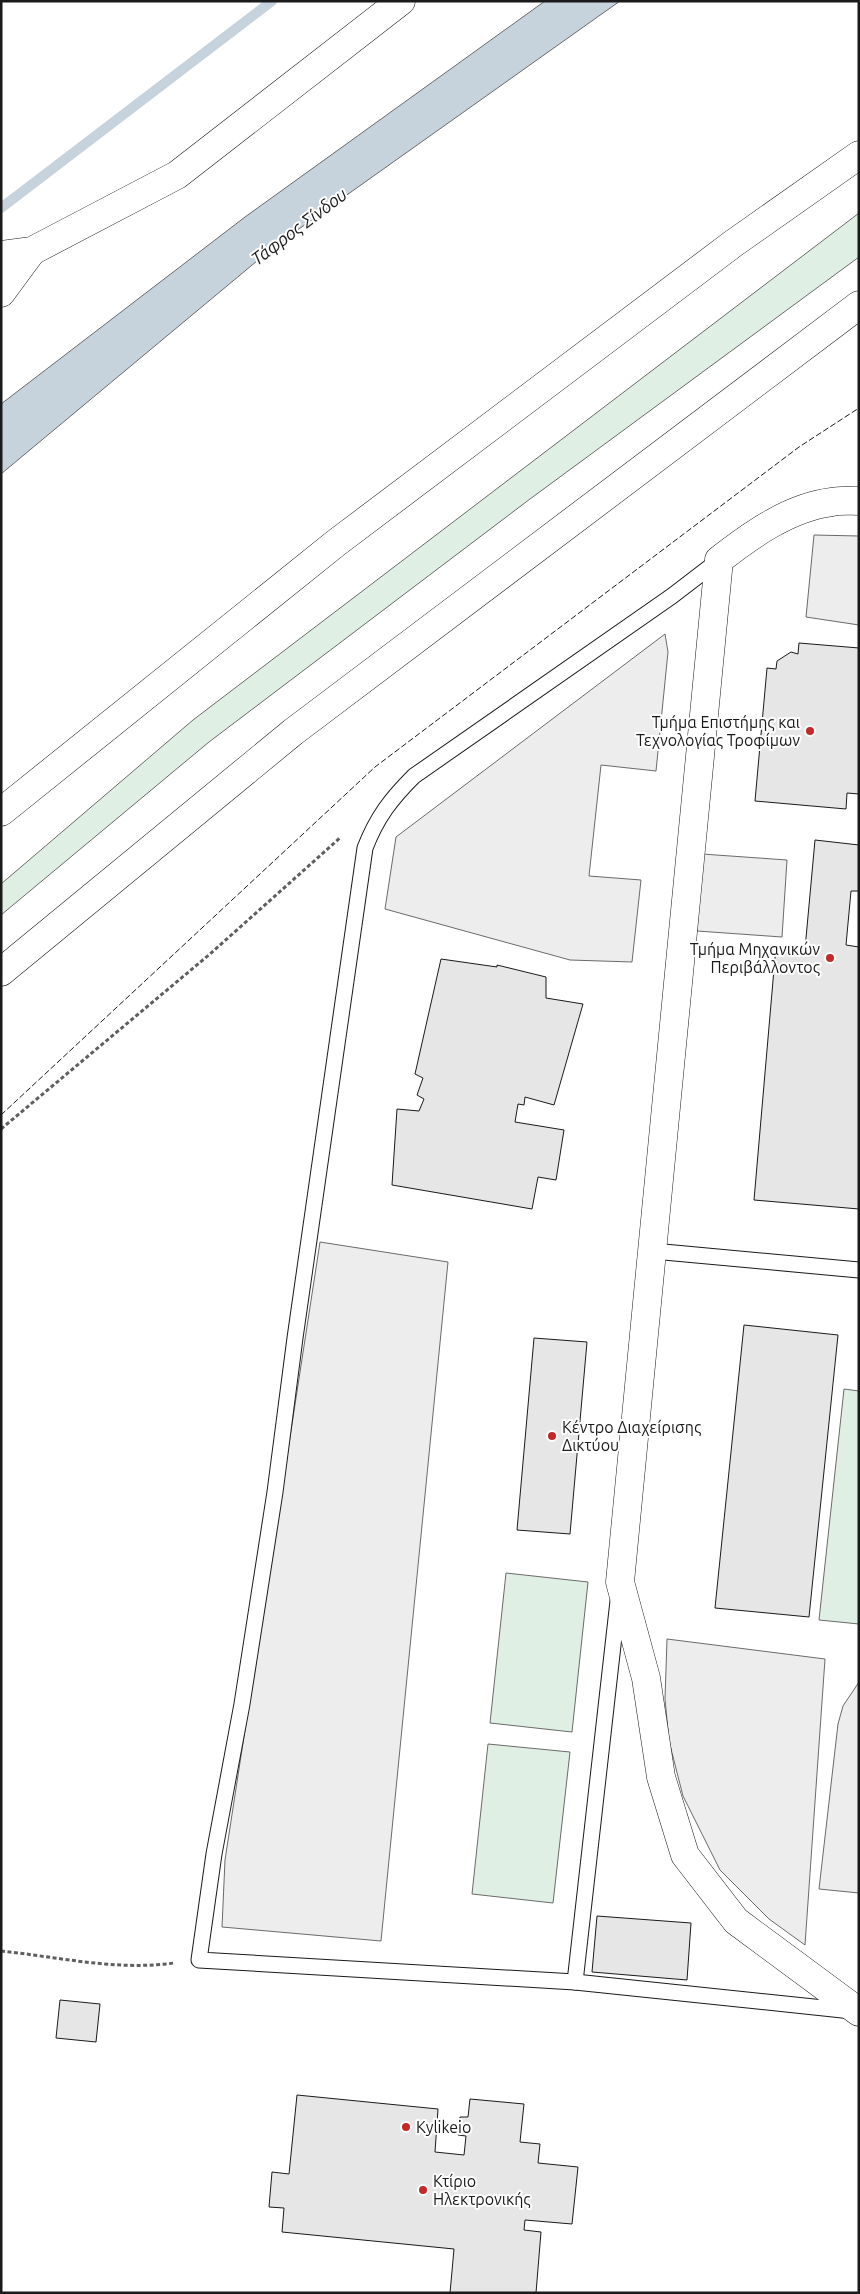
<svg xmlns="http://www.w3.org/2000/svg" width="860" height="2294" font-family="Ubuntu,sans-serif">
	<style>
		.green { fill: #e0efe3; stroke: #6a6a6a }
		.parking { fill: #ededed; stroke: #6a6a6a }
		.water { fill: #c6d2dc; stroke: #6a6a6a }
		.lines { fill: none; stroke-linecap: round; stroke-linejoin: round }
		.stream { stroke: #c6d2dc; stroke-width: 10 }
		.building { fill: #e6e6e6; stroke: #1a1a1a }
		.service-casing { stroke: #1a1a1a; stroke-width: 17 }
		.minor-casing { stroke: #1a1a1a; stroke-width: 29 }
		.tertiary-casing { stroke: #1a1a1a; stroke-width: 29 }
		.motorway-casing { stroke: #1a1a1a; stroke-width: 29 }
		.path { stroke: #5f5f5f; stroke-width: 3; stroke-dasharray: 4 2.5; stroke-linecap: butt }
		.service { stroke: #fff; stroke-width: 15 }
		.minor { stroke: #fff; stroke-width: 28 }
		.tertiary { stroke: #fff; stroke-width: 28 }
		.motorway { stroke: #fff; stroke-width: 28 }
		.fence { stroke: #1a1a1a; stroke-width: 1; stroke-dasharray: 6 2.5; stroke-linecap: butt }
		.poi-dot { fill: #c62828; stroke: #fff; stroke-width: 2 }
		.labels { text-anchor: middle; stroke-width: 4; stroke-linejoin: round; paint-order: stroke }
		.poi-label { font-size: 16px; fill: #1a1a1a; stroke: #fff; text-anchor: start }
		.water-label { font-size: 18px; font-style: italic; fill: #1a1a1a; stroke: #fff }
	</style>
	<rect width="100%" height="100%" fill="#fff"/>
	<!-- green -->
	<g class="green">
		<polygon points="859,213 859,257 530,499 209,742 1,915 1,884 193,720"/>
		<polygon points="844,1389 859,1391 859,1624 819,1620"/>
		<polygon points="506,1573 588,1582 572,1732 490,1723"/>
		<polygon points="488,1744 570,1752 553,1903 472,1894"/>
	</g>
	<!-- parking -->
	<g class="parking">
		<polygon points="814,535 859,536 859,625 806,617"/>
		<polygon points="665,634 668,652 656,771 601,765 589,876 641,880 632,962 570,960 385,909 396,837"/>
		<polygon points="702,854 787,860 782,937 697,931"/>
		<polygon points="320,1242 448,1262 381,1941 222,1927 225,1860"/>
		<polygon points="667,1639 825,1659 805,1945 769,1919 720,1870 683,1796 669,1741 665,1699"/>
		<polygon points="859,1682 859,1893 819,1889 838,1724 843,1706"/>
	</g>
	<!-- water -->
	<polygon class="water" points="545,1 620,1 275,246 1,474 1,404 245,217"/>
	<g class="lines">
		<!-- stream -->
		<polyline class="stream" points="1,208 272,1"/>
	</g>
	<!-- building -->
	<g class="building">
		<polygon points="799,643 859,648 859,794 847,793 846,809 755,801 767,668 776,669 777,661 791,652 798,654"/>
		<polygon points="815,840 859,845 859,891 851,891 846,945 859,947 859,1209 754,1200 776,946 805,949"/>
		<polygon points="441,959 497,967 497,965 546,977 546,998 583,1004 554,1105 525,1097 524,1105 518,1104 515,1122 564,1130 556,1180 538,1177 532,1209 392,1185 397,1109 419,1111 424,1099 417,1095 423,1078 415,1074"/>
		<polygon points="744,1325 838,1335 809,1617 715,1608"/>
		<polygon points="534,1338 587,1342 570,1534 517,1530"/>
		<polygon points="597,1916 691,1923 687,1980 592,1972"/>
		<polygon points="60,2000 100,2004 96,2042 56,2038"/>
		<polygon points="297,2095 438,2109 435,2152 464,2155 466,2136 458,2135 460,2117 468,2117 470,2099 524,2104 520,2142 540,2144 538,2163 578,2167 572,2224 525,2220 524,2230 541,2232 536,2293 450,2293 454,2249 282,2232 284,2208 269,2207 272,2172 289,2174"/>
	</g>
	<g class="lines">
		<!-- service casing -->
		<g class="service-casing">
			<g id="service">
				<path d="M719 560 672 596 414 776C391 799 377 817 365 848L295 1338 275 1492 242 1704 214 1854 199 1960 575 1982 852 2011"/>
				<polyline points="653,1251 859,1270"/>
				<polyline points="575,1982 618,1601"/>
			</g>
		</g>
		<!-- minor casing -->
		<g class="minor-casing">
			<g id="minor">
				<polyline points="1,293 32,251"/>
				<path d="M859 501C850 501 840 500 832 502 790 507 751 535 719 560L620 1582 646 1678 661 1777 685 1855 736 1921 859 2012"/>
			</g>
		</g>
		<!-- tertiary casing -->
		<g class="tertiary-casing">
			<polyline id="tertiary" points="1,255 32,251 177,175 401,1"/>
		</g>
		<!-- motorway casing -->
		<g class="motorway-casing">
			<g id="motorway">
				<polyline points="1,812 336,543 734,243 859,155"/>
				<polyline points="1,972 293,732 859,305"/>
			</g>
		</g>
		<!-- path -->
		<g class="path">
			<polyline points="1,1129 210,954 341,837"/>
			<path d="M1 1951C59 1957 116 1971 174 1963"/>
		</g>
		<!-- service -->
		<use href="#service" class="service"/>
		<!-- minor -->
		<use href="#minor" class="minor"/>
		<!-- tertiary -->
		<use href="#tertiary" class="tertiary"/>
		<!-- motorway -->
		<use href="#motorway" class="motorway"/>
		<!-- fence -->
		<polyline class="fence" points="1,1115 375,767 799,447 859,408"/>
	</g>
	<!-- markers -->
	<g class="poi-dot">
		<circle cx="810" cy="731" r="5"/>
		<circle cx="830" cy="958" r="5"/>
		<circle cx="552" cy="1436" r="5"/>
		<circle cx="406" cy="2127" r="5"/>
		<circle cx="423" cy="2190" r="5"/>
	</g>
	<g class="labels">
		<!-- poi labels -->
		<g class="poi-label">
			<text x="800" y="728" text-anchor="end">Τμήμα Επιστήμης και<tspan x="800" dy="18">Τεχνολογίας Τροφίμων</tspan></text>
			<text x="820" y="955" text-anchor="end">Τμήμα Μηχανικών<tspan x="820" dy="18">Περιβάλλοντος</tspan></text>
			<text x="562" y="1433">Κέντρο Διαχείρισης<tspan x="562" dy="18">Δικτύου</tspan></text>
			<text x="416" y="2133">Kylikeio</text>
			<text x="433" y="2187">Κτίριο<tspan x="433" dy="18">Ηλεκτρονικής</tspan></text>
		</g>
		<!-- water labels -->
		<g class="water-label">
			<text transform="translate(299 227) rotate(-37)" y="6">Τάφρος Σίνδου</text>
		</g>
	</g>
	<!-- border -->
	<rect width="860" height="2294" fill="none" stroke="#1a1a1a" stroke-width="5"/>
</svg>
